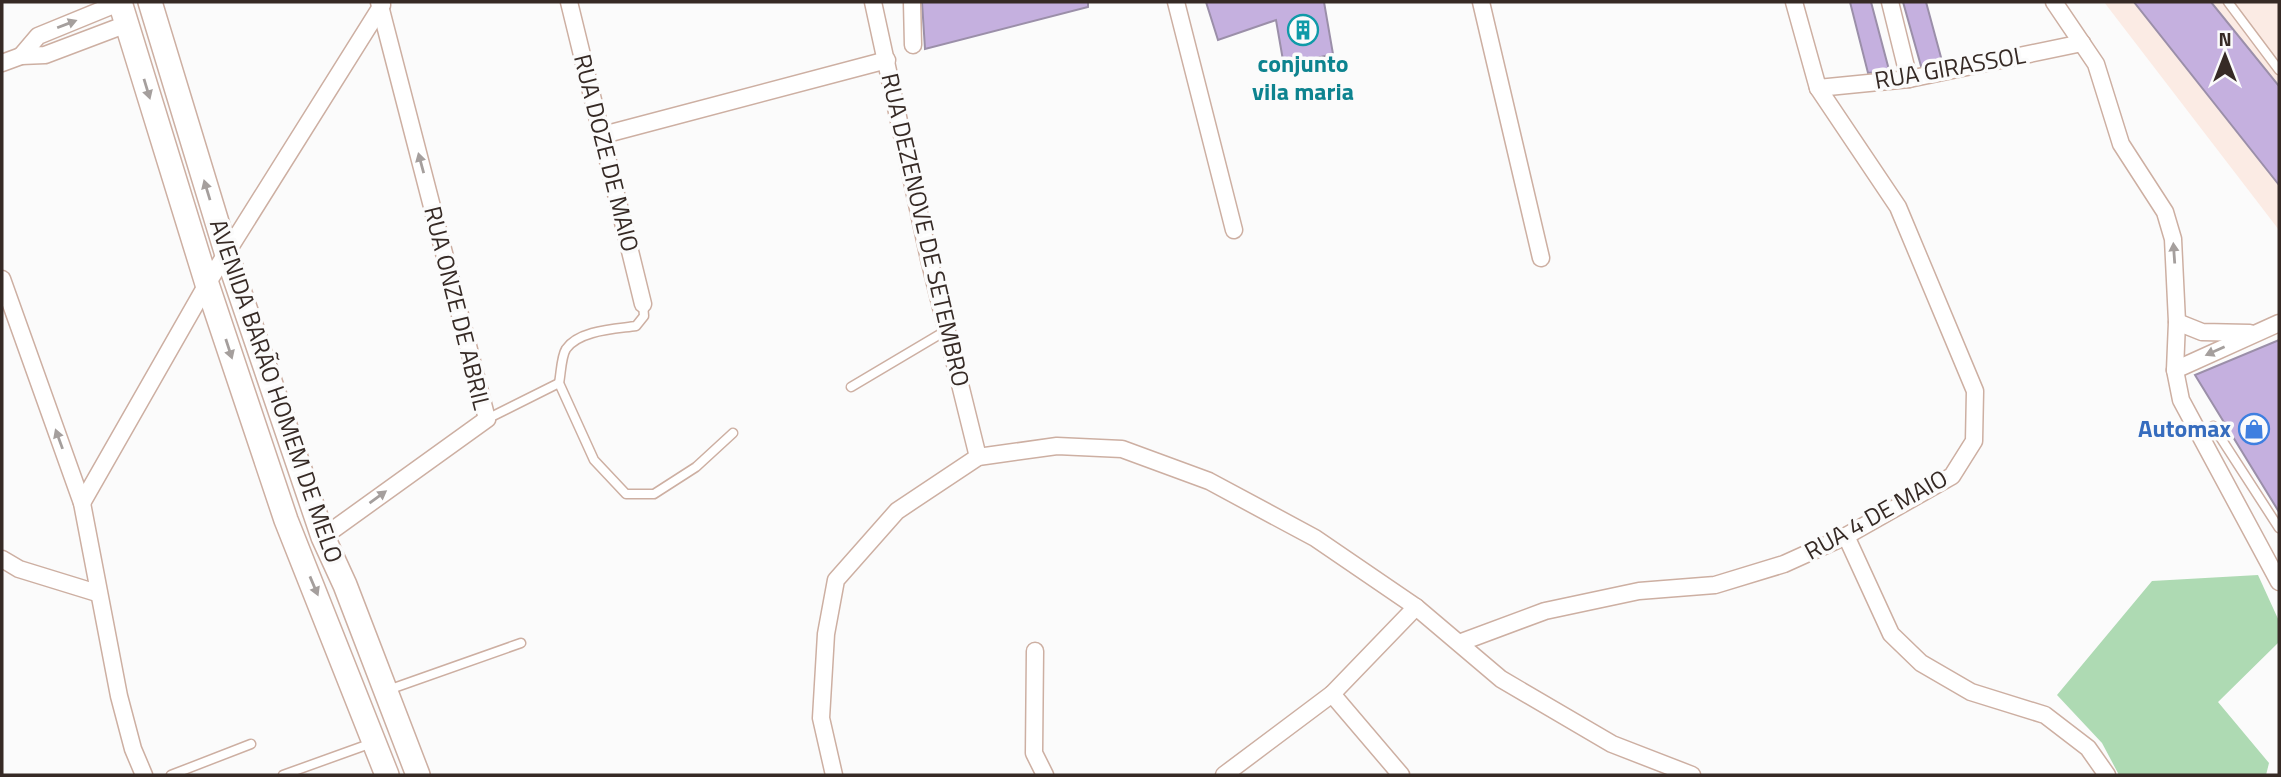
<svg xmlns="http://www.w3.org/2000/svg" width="2281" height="777" font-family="'Titillium Web',sans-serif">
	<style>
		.built { fill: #fbebe4 }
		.forest { fill: #aedab3 }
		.building { fill: #c5b0df; stroke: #9b8fa9; stroke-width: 2 }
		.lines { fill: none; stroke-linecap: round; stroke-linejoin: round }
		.service-casing { stroke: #cdafa2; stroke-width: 11 }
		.minor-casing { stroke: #cdafa2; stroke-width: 19 }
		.secondary-casing { stroke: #cdafa2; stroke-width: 26 }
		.service { stroke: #fff; stroke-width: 8 }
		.minor { stroke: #fff; stroke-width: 16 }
		.secondary { stroke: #fff; stroke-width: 23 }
		.oneway { fill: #a59f9d }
		.labels { text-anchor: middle; stroke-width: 7; stroke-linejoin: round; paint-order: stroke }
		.culture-label { font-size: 24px; font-weight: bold; fill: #0d838f; stroke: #fbfbfb }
		.street-label { font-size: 24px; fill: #362a25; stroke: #fbfbfb }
		.shop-label { font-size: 24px; font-weight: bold; fill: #366cbe; stroke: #fbfbfb; text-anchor: end }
	</style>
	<rect width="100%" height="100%" fill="#fbfbfb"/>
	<!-- built -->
	<polygon class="built" points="2104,2 2279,2 2279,230"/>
	<!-- forest -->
	<polygon class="forest" points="2258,575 2279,621 2279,642 2218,702 2269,763 2266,775 2119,775 2102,743 2057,695 2152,581"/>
	<!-- building -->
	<g class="building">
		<polygon points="922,2 1088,2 1088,7 925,49"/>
		<polygon points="1206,2 1324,2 1333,54 1284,66 1276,20 1218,40"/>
		<polygon points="1850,2 1871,2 1889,70 1868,73"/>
		<polygon points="1903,2 1926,2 1942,61 1921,66"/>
		<polygon points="2134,2 2211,2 2279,86 2279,185"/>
		<polygon points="2279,340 2279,512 2195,375"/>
	</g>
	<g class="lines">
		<!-- service casing -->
		<g class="service-casing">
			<g id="service">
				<polyline points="2228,2 2279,70"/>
				<path d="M559 383C561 374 561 357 566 349 579 330 616 329 636 326L644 316 643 304"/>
				<polyline points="851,387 947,330"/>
				<polyline points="487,419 559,383 594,460 626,494 654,494 696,467 733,433"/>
				<polyline points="2213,426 2279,528"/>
				<polyline points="388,690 521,643"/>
				<polyline points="171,775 251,744"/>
				<polyline points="283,775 372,743"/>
			</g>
		</g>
		<!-- minor casing -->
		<g class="minor-casing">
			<g id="minor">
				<polyline points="569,2 643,304"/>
				<polyline points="873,2 929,259 978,457"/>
				<polyline points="912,2 913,45"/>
				<polyline points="1176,2 1234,230"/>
				<polyline points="1481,2 1541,258"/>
				<polyline points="1890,2 1909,79"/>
				<polyline points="2054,2 2096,64 2121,144 2165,212 2173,239 2177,322 2175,370 2181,400 2279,582"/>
				<polyline points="21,56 38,36 121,2"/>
				<polyline points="2,63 21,56 45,55 127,24"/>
				<polyline points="1818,88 1909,79 2082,43"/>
				<polyline points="603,135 887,60"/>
				<polyline points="2,279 82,503 119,696 133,749 144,775"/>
				<polyline points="2177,322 2202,332 2250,333"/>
				<polyline points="2175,370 2279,323"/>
				<polyline points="82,503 207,284 382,5"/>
				<polyline points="1846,536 1891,634 1921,663 1971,692 2045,715 2088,748 2107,775"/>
				<polyline points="323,537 487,419 379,2"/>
				<polyline points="2,559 19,569 97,593"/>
				<polyline points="1459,643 1545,611 1639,591 1715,585 1784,564 1846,536 1952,476 1974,441 1975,391 1898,207 1818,88 1794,2"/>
				<polyline points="1035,651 1034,753 1045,775"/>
				<polyline points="1332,694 1401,775"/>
				<polyline points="834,775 821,718 826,634 836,580 897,511 978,457 1057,446 1122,449 1209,481 1315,538 1416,607 1501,679 1612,744 1692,775"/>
				<polyline points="1224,775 1332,694 1416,607"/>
			</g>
		</g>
		<!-- secondary casing -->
		<g class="secondary-casing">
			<g id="secondary">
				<polyline points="120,2 207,284 286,520 387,775"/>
				<polyline points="150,2 227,255 323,537 345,585 418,775"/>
			</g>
		</g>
		<!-- service -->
		<use href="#service" class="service"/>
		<!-- minor -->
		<use href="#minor" class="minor"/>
		<!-- secondary -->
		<use href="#secondary" class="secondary"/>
	</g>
	<!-- one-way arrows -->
	<defs><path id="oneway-solid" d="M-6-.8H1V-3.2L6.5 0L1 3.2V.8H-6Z" transform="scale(1.75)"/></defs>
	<g class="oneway">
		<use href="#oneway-solid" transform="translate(67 24) rotate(-21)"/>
		<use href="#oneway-solid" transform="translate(147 89) rotate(73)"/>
		<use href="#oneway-solid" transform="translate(421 163) rotate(-105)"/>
		<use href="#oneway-solid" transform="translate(207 190) rotate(-107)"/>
		<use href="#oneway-solid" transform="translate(2174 253) rotate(-94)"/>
		<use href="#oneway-solid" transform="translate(229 349) rotate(72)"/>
		<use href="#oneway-solid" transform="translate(2215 351) rotate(156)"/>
		<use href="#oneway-solid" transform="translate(59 439) rotate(-110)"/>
		<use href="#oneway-solid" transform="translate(378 497) rotate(-36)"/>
		<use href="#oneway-solid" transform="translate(314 586) rotate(67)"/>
	</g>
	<!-- icons -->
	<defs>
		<g id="building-ring" transform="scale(1.575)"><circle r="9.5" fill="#fbfbfb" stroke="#0f9aa8" stroke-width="1.5"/><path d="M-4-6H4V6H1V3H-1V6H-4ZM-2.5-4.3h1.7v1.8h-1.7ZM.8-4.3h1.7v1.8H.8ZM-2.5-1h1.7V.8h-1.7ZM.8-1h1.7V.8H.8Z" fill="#0f9aa8"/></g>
		<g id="shop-ring" transform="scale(1.575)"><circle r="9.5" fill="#fbfbfb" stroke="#3f7fe0" stroke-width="1.5"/><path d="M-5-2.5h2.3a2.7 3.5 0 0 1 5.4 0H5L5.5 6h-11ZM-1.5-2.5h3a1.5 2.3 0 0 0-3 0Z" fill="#3f7fe0"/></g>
	</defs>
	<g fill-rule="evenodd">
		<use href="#building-ring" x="1303" y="30"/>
		<use href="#shop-ring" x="2254" y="429"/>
	</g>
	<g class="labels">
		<!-- culture labels -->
		<g class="culture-label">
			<text x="1303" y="72">conjunto<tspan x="1303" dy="28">vila maria</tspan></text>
		</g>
		<!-- street labels -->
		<g class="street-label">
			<text transform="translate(1950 68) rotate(-10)" y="8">RUA GIRASSOL</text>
			<text transform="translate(606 153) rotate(76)" y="8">RUA DOZE DE MAIO</text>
			<text transform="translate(925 230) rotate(77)" y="8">RUA DEZENOVE DE SETEMBRO</text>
			<text transform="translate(457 308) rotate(76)" y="8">RUA ONZE DE ABRIL</text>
			<text transform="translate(276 391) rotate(71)" y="8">AVENIDA BARÃO HOMEM DE MELO</text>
			<text transform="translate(1876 515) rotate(-29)" y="8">RUA 4 DE MAIO</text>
		</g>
		<!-- shop labels -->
		<g class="shop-label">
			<text x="2231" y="437">Automax</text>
		</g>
	</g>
	<!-- border -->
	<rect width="2281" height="777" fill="none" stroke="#362a25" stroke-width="7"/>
	<!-- north arrow -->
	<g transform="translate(2225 56)" stroke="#fbfbfb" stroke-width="5" paint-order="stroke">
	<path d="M0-5L12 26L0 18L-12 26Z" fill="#362a25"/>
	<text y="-10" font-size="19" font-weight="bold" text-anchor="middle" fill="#362a25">N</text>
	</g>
</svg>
